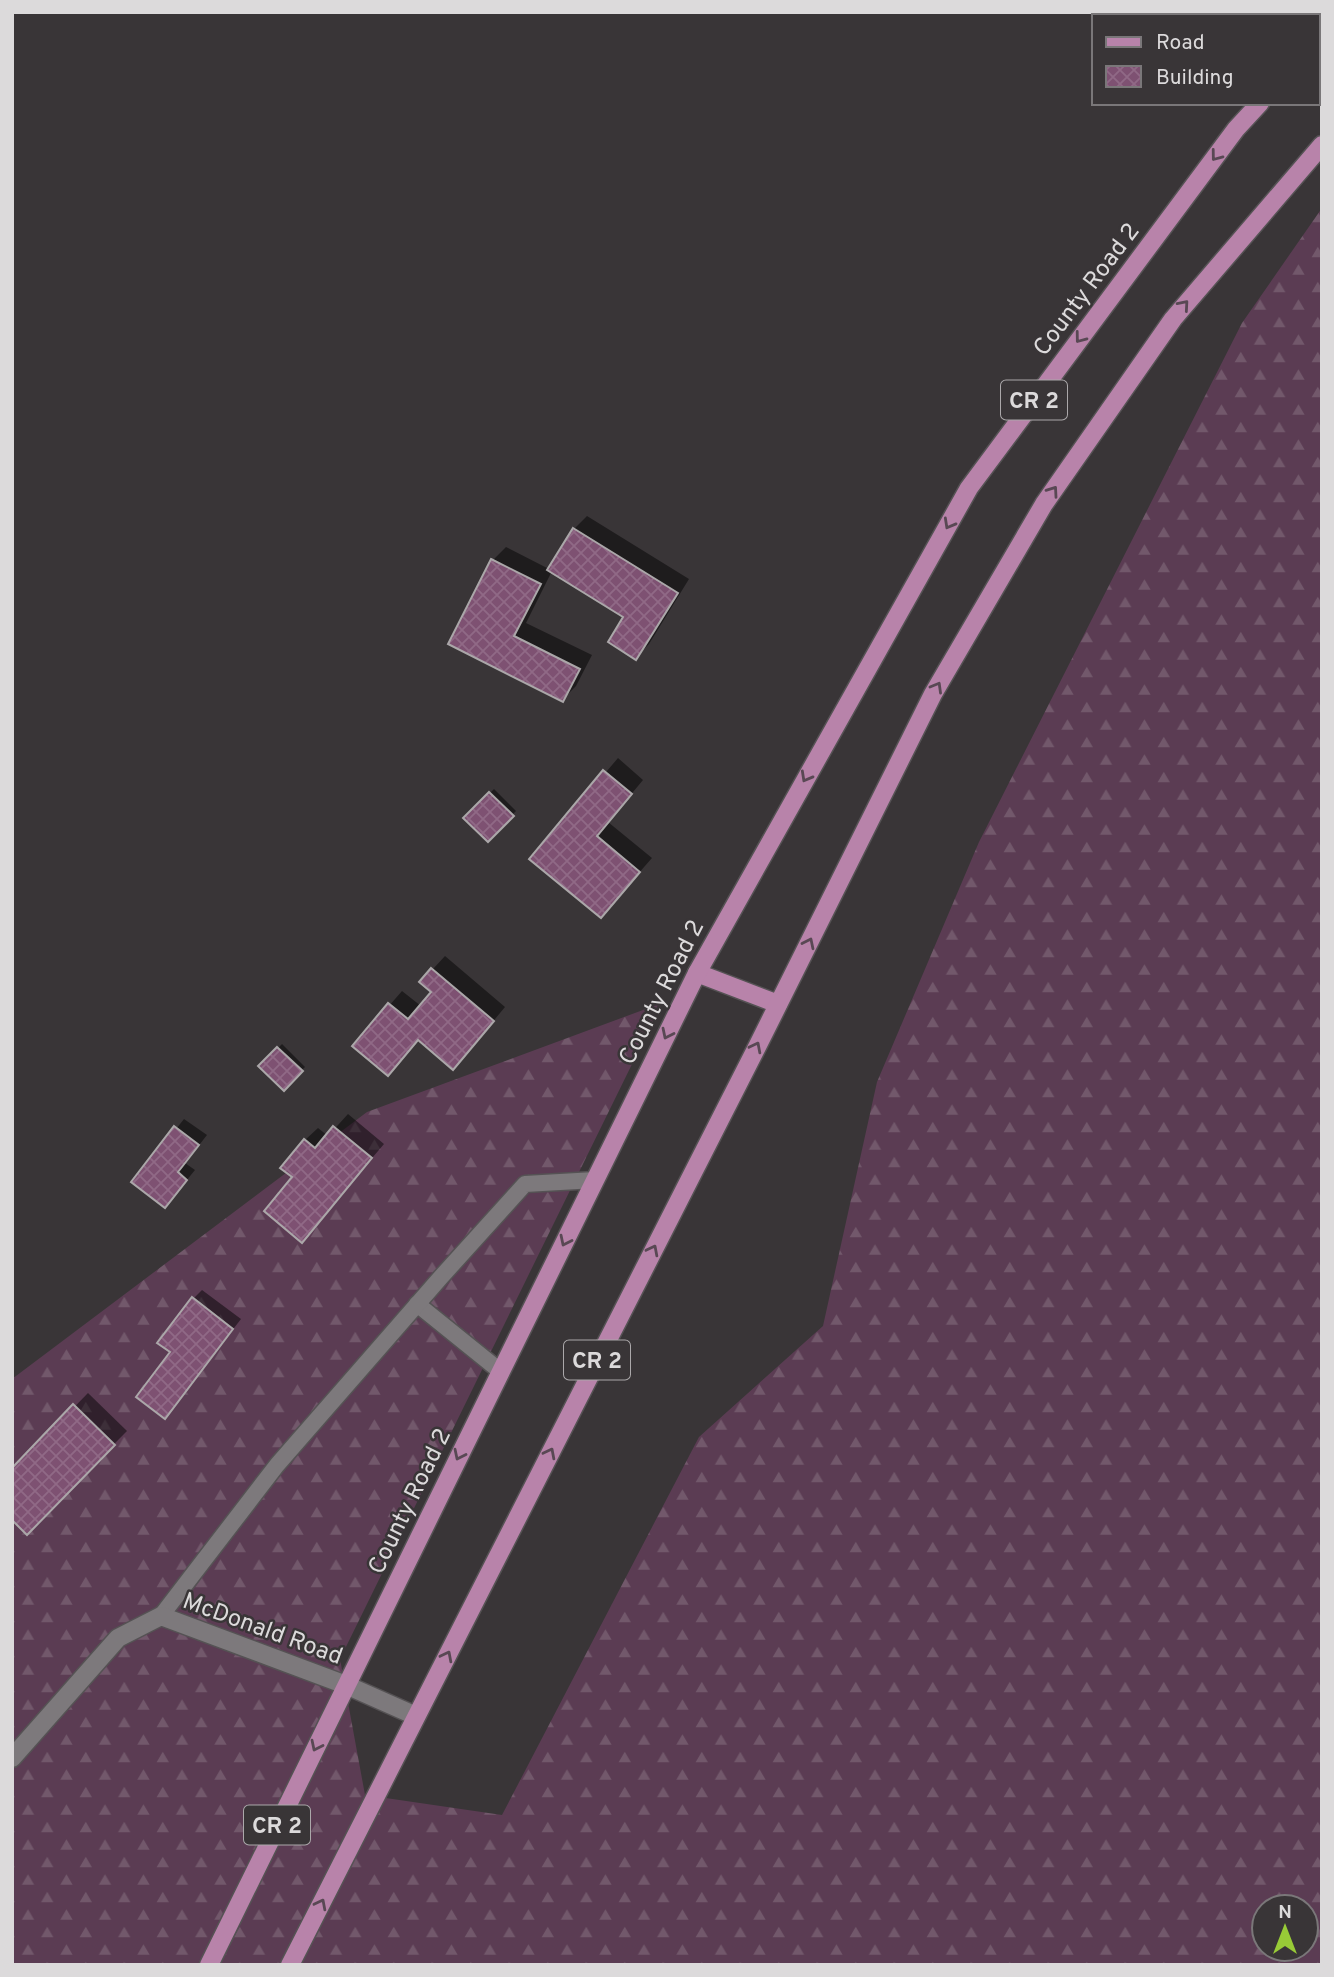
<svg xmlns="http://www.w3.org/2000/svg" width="1334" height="1977" font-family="Overpass,sans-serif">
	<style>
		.forest { fill: url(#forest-firs); fill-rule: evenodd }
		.shadow { fill: #0007 }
		.building { fill: url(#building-cross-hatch); stroke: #aba7a9; stroke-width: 2 }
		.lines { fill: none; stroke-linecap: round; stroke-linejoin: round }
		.service-casing { stroke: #555254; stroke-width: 19 }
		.minor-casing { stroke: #555254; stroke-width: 21 }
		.primary-casing { stroke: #555254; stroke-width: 21 }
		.service { stroke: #7d797c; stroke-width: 16 }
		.minor { stroke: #7d797c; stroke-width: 18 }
		.primary { stroke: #b883aa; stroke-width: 18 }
		.oneway { stroke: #594854 }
		.labels { text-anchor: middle; stroke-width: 5; stroke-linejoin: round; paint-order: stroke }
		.shield { fill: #393537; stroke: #aba8aa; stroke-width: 2 }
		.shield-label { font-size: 23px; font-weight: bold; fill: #dcdadb }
		.street-label { font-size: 24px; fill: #dcdadb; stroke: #393537 }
	</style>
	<defs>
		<pattern id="forest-firs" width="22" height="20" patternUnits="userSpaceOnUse" patternTransform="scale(1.75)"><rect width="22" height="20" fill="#5b3c53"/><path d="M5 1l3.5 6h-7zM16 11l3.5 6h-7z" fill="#72586b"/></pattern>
		<pattern id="building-cross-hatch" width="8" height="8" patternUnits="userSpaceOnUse" patternTransform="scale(1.75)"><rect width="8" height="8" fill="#7e5172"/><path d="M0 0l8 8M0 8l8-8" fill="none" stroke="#906986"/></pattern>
	</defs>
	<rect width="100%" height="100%" fill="#393537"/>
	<!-- forest -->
	<path class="forest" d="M1322 208V1965H12V1379L367 1112 662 1003 340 1659 365 1795 502 1815 699 1437 823 1326 877 1082 979 842 1242 323ZM1264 1907H1306V1949H1264Z"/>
	<!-- shadow -->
	<g class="shadow">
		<polygon points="587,516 689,579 649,644 636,657 626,617 552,571 526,623 592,655 576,686 563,699 450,643 493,560 506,547 549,569 574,529"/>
		<polygon points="618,758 643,780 608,822 652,858 601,916 532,859"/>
		<polygon points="494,789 516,811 488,840 465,818"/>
		<polygon points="445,956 505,1007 466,1054 419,1039 354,1046 402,991 421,1006 433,992 421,982"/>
		<polygon points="282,1044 305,1067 284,1088 261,1066"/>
		<polygon points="348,1114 384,1144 302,1240 294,1177 305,1140 318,1128 328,1136"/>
		<polygon points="184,1119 207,1135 185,1163 195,1170 173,1197 134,1182"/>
		<polygon points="202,1290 241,1319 165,1417 172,1352 193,1299"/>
		<polygon points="88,1393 127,1431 27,1532 12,1471"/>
	</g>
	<!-- building -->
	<g class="building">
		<polygon points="573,528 678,593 636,660 608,642 623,617 547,570"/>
		<polygon points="491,559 541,584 514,636 580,669 563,702 448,644"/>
		<polygon points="603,770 632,794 597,836 640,872 601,918 529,859"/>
		<polygon points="489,792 514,816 488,842 463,818"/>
		<polygon points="431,968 494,1021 453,1070 418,1040 388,1076 352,1046 388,1003 408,1019 431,992 419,982"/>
		<polygon points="277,1047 303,1071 284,1091 258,1066"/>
		<polygon points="174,1126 199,1145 178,1172 187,1180 165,1208 131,1182"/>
		<polygon points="333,1126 372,1158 302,1243 264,1211 292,1177 280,1168 304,1139 315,1148"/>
		<polygon points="192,1297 233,1329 165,1419 136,1397 170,1352 157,1343"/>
		<polygon points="73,1404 115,1445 27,1535 12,1520 12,1468"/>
	</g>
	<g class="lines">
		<!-- service casing -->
		<g class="service-casing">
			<g id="service">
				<polyline points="417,1304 500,1371"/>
				<polyline points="161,1616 277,1465 441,1277 525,1184 595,1180"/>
			</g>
		</g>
		<!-- minor casing -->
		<g class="minor-casing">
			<polyline id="minor" points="12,1758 118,1638 161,1616 346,1685 416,1716"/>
		</g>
		<!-- primary casing -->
		<g class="primary-casing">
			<g id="primary">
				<polyline points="1318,40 1322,36"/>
				<polyline points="697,973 778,1004"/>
				<polyline points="209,1965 697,973 969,488 1236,129 1260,103"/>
				<polyline points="290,1965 759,1043 933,694 1044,504 1173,319 1322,145"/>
			</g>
		</g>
		<!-- service -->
		<use href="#service" class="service"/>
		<!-- minor -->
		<use href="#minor" class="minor"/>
		<!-- primary -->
		<use href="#primary" class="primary"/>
	</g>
	<!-- one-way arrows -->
	<defs><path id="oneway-chevron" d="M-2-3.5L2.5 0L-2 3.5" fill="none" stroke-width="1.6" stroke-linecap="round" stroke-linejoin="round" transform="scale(1.75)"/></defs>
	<g class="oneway">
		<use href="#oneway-chevron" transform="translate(1216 156) rotate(127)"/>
		<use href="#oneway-chevron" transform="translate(1184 305) rotate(-49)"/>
		<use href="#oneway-chevron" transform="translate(1080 338) rotate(127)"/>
		<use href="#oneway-chevron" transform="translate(1053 491) rotate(-55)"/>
		<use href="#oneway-chevron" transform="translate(949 524) rotate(119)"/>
		<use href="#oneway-chevron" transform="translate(937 687) rotate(-60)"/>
		<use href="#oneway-chevron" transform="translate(806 777) rotate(119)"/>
		<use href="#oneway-chevron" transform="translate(809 943) rotate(-64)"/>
		<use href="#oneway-chevron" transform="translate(667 1034) rotate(116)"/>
		<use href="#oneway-chevron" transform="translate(756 1047) rotate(-63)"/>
		<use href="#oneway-chevron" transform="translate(565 1241) rotate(116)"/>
		<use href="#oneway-chevron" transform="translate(653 1250) rotate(-63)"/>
		<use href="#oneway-chevron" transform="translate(550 1453) rotate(-63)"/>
		<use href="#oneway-chevron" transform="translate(459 1455) rotate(116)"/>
		<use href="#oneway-chevron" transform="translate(447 1656) rotate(-63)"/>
		<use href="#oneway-chevron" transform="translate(316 1746) rotate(116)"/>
		<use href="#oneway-chevron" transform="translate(321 1904) rotate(-63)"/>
	</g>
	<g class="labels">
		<!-- shield labels -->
		<g class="shield">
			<rect x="1001" y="380.5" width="66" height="39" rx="5"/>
			<rect x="564" y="1340.5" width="66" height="39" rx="5"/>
			<rect x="244" y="1805.5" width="66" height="39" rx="5"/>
		</g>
		<g class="shield-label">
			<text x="1034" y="408">CR 2</text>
			<text x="597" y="1368">CR 2</text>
			<text x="277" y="1833">CR 2</text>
		</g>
		<!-- street labels -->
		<g class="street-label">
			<text transform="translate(1086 289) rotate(-53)" y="8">County Road 2</text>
			<text transform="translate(661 992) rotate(-63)" y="8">County Road 2</text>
			<text transform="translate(409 1501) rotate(-64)" y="8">County Road 2</text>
			<text transform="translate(263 1628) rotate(20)" y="8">McDonald Road</text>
		</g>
	</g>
	<!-- border -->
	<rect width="1334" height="1977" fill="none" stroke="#dcdadb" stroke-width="28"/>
	<!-- legend -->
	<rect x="1092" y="14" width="228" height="91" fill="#393537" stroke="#7a7779" stroke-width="2"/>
	<rect x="1106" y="37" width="35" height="10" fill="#b883aa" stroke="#7a7779" stroke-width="2"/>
	<text x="1156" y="49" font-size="21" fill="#dcdadb">Road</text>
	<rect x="1106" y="66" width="35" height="21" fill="url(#building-cross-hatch)" stroke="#7a7779" stroke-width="2"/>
	<text x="1156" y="84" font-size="21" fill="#dcdadb">Building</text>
	<!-- north arrow -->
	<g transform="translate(1285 1928)"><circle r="33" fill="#393537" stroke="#7a7779" stroke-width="2"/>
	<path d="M0-5L12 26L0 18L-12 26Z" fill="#98cb37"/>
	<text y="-10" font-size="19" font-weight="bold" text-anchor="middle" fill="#dcdadb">N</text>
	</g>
</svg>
